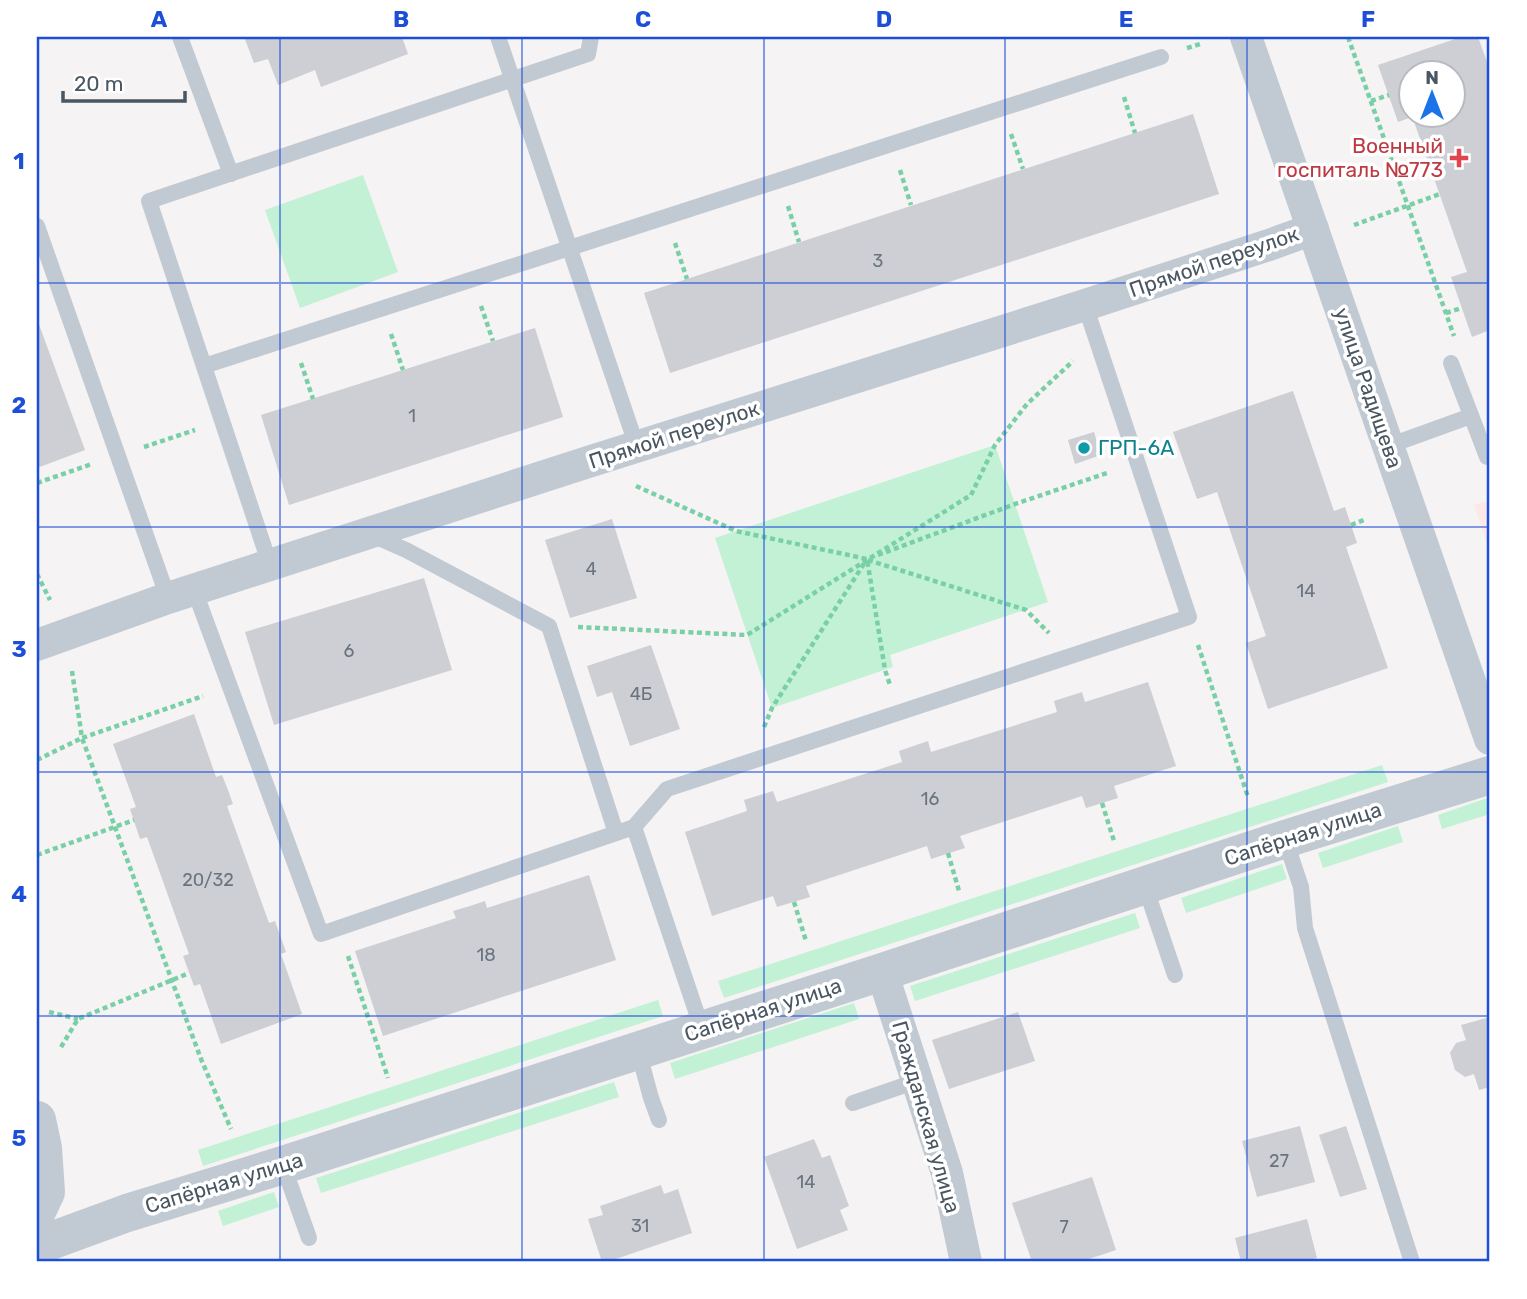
<svg xmlns="http://www.w3.org/2000/svg" width="1527" height="1299" font-family="Rubik,sans-serif">
	<style>
		.medical { fill: #fce8e6 }
		.green { fill: #c3f1d5 }
		.building { fill: #cdcfd5 }
		.lines { fill: none; stroke-linecap: round; stroke-linejoin: round }
		.path { stroke: #7ad0a6; stroke-width: 4.5; stroke-dasharray: 5 3.5; stroke-linecap: butt }
		.service { stroke: #c1cad2; stroke-width: 16 }
		.minor { stroke: #c1cad2; stroke-width: 32 }
		.tertiary { stroke: #c1cad2; stroke-width: 38 }
		.grid { fill: none; stroke: #1d4ed8; stroke-width: 2; stroke-opacity: 0.55 }
		.health-dot { fill: #e0444e; stroke: #fff; stroke-width: 2.5 }
		.culture-dot { fill: #0f9aa8; stroke: #fff; stroke-width: 2.5 }
		.labels { text-anchor: middle; stroke-width: 7; stroke-linejoin: round; paint-order: stroke }
		.number-label { font-size: 18px; fill: #6b747e }
		.health-label { font-size: 21px; fill: #be3a42; stroke: #fff; text-anchor: end }
		.street-label { font-size: 21px; fill: #4a5661; stroke: #fff }
		.culture-label { font-size: 21px; fill: #0d838f; stroke: #fff; text-anchor: start }
		.neatline { fill: none; stroke: #1d4ed8; stroke-width: 2.5 }
		.grid-label { font-size: 23px; text-anchor: middle; font-weight: bold; fill: #1d4ed8 }
	</style>
	<rect width="100%" height="100%" fill="#f5f3f3"/>
	<!-- medical -->
	<polygon class="medical" points="1490,500 1490,552 1474,505"/>
	<!-- green -->
	<g class="green">
		<polygon points="363,175 398,272 300,308 265,210"/>
		<polygon points="995,445 1048,602 890,655 893,667 772,708 715,538"/>
		<polygon points="1382,765 1388,782 724,998 718,981"/>
		<polygon points="1490,797 1490,814 1442,829 1438,815"/>
		<polygon points="1398,826 1403,842 1323,868 1318,853"/>
		<polygon points="1282,864 1287,879 1186,913 1181,898"/>
		<polygon points="1135,913 1140,928 915,1001 910,986"/>
		<polygon points="658,1000 663,1016 203,1166 198,1150"/>
		<polygon points="854,1003 859,1019 675,1079 670,1063"/>
		<polygon points="614,1082 619,1097 321,1193 316,1178"/>
		<polygon points="274,1192 279,1207 223,1226 218,1211"/>
	</g>
	<!-- building -->
	<g class="building">
		<polygon points="244,37 402,37 408,54 321,87 315,70 278,85 268,59 254,63"/>
		<polygon points="1461,37 1478,37 1490,70 1490,330 1472,337 1451,277 1467,272 1412,116 1454,116 1454,74 1412,74 1412,117 1398,122 1378,65"/>
		<polygon points="1193,114 1219,194 670,373 644,293"/>
		<polygon points="37,319 85,450 37,468"/>
		<polygon points="535,328 563,417 289,505 261,415"/>
		<polygon points="1293,391 1334,511 1345,507 1357,543 1346,547 1388,668 1268,709 1246,643 1266,636 1217,492 1197,499 1173,432"/>
		<polygon points="1094,432 1101,455 1075,464 1068,440"/>
		<polygon points="612,519 637,598 570,618 545,540"/>
		<polygon points="424,578 452,670 274,725 245,632"/>
		<polygon points="651,645 680,729 630,746 612,692 597,697 587,666"/>
		<polygon points="1148,682 1176,766 1114,786 1118,798 1086,808 1082,796 960,836 965,848 931,859 927,846 806,886 810,897 777,907 773,896 712,916 685,832 747,811 744,800 773,791 777,802 902,762 899,751 928,741 931,752 1057,712 1054,701 1082,692 1085,702"/>
		<polygon points="194,714 216,777 222,775 228,790 233,804 227,806 269,923 275,921 286,952 281,954 302,1014 221,1044 200,984 194,986 183,956 189,954 147,837 140,839 130,809 136,807 113,744"/>
		<polygon points="589,875 616,960 383,1036 355,951 456,918 453,911 470,906 485,901 487,908"/>
		<polygon points="1018,1012 1035,1061 949,1089 932,1040"/>
		<polygon points="1490,1017 1490,1087 1479,1090 1474,1074 1465,1077 1455,1070 1450,1053 1456,1043 1466,1040 1461,1025"/>
		<polygon points="1300,1126 1315,1182 1257,1197 1242,1141"/>
		<polygon points="1346,1126 1367,1189 1340,1197 1319,1135"/>
		<polygon points="814,1139 822,1158 830,1155 849,1206 840,1210 848,1230 797,1249 764,1157"/>
		<polygon points="1092,1177 1116,1250 1080,1262 1032,1262 1012,1203"/>
		<polygon points="661,1185 664,1194 678,1189 692,1233 607,1262 602,1262 588,1219 603,1215 600,1206"/>
		<polygon points="1307,1219 1317,1258 1303,1262 1241,1262 1235,1238"/>
	</g>
	<g class="lines">
		<!-- path -->
		<g class="path">
			<polyline points="1348,37 1454,336"/>
			<polyline points="1187,48 1200,44"/>
			<polyline points="1124,97 1135,133"/>
			<polyline points="1371,101 1389,95"/>
			<polyline points="1011,134 1023,169"/>
			<polyline points="900,170 911,205"/>
			<polyline points="788,206 799,242"/>
			<polyline points="1354,225 1440,194"/>
			<polyline points="675,243 687,279"/>
			<polyline points="481,306 493,341"/>
			<polyline points="1446,313 1462,308"/>
			<polyline points="391,334 403,370"/>
			<polyline points="301,363 313,399"/>
			<polyline points="144,447 195,430"/>
			<polyline points="37,483 92,464"/>
			<polyline points="636,486 736,531 867,559 885,670 890,685"/>
			<polyline points="1351,525 1364,520"/>
			<polyline points="878,555 1015,504 1110,472"/>
			<polyline points="868,560 1026,610 1049,633"/>
			<polyline points="37,574 50,600"/>
			<polyline points="578,627 747,635 971,495 995,445 1027,404 1073,361"/>
			<polyline points="1198,645 1248,797"/>
			<polyline points="72,671 82,738 203,696"/>
			<polyline points="764,727 772,708 865,562"/>
			<polyline points="37,760 82,738 201,1059 231,1129"/>
			<polyline points="1102,803 1114,841"/>
			<polyline points="948,853 959,891"/>
			<polyline points="37,855 134,820"/>
			<polyline points="794,902 806,941"/>
			<polyline points="348,956 388,1078"/>
			<polyline points="49,1012 78,1019"/>
			<polyline points="61,1047 78,1019 189,973"/>
		</g>
		<!-- service -->
		<g class="service">
			<polyline points="180,37 231,174"/>
			<polyline points="498,37 637,447"/>
			<polyline points="37,226 168,598"/>
			<polyline points="1451,363 1487,457 1490,457"/>
			<polyline points="204,366 1161,57"/>
			<polyline points="1388,446 1471,416"/>
			<polyline points="372,535 406,550 549,626 616,833"/>
			<polyline points="270,565 149,201 588,54 591,37"/>
			<polyline points="194,589 321,934 634,827 702,1029"/>
			<polyline points="634,827 667,789 1189,617 1085,305"/>
			<polyline points="1285,839 1301,887 1305,928 1412,1262"/>
			<polyline points="1145,886 1175,975"/>
			<polyline points="638,1050 651,1098 659,1120"/>
			<polyline points="853,1103 917,1081"/>
			<polyline points="283,1165 309,1238"/>
		</g>
		<!-- minor -->
		<g class="minor">
			<polyline points="1246,37 1490,739"/>
			<polyline points="37,645 168,598 585,463 1085,305 1269,245 1313,229"/>
			<polyline points="882,972 947,1173 966,1262"/>
		</g>
		<!-- tertiary -->
		<g class="tertiary">
			<polyline points="37,1120 43,1148 46,1192 37,1211"/>
			<polyline points="37,1246 127,1213 283,1165 882,972 1285,839 1490,775"/>
		</g>
	</g>
	<!-- grid -->
	<path class="grid" d="M280 37V1262M522 37V1262M764 37V1262M1005 37V1262M1247 37V1262M37 283H1490M37 527H1490M37 772H1490M37 1016H1490"/>
	<!-- markers -->
	<path class="health-dot" d="M1455.5 147.5h7v7h7v7h-7v7h-7v-7h-7v-7h7z"/>
	<circle class="culture-dot" cx="1084" cy="448" r="7"/>
	<g class="labels">
		<!-- number labels -->
		<g class="number-label">
			<text x="878" y="267">3</text>
			<text x="412" y="422">1</text>
			<text x="591" y="575">4</text>
			<text x="1306" y="597">14</text>
			<text x="349" y="657">6</text>
			<text x="641" y="700">4Б</text>
			<text x="930" y="805">16</text>
			<text x="208" y="886">20/32</text>
			<text x="486" y="961">18</text>
			<text x="1279" y="1167">27</text>
			<text x="806" y="1188">14</text>
			<text x="640" y="1232">31</text>
			<text x="1064" y="1233">7</text>
		</g>
		<!-- health labels -->
		<g class="health-label">
			<text x="1443" y="153">Военный<tspan x="1443" dy="24">госпиталь №773</tspan></text>
		</g>
		<!-- street labels -->
		<g class="street-label">
			<text transform="translate(1214 262) rotate(-19)" y="7">Прямой переулок</text>
			<text transform="translate(1368 388) rotate(71)" y="7">улица Радищева</text>
			<text transform="translate(674 435) rotate(-18)" y="7">Прямой переулок</text>
			<text transform="translate(1303 834) rotate(-18)" y="7">Сапёрная улица</text>
			<text transform="translate(763 1010) rotate(-18)" y="7">Сапёрная улица</text>
			<text transform="translate(926 1117) rotate(74)" y="7">Гражданская улица</text>
			<text transform="translate(224 1183) rotate(-17)" y="7">Сапёрная улица</text>
		</g>
		<!-- culture labels -->
		<g class="culture-label">
			<text x="1098" y="455">ГРП-6А</text>
		</g>
	</g>
	<!-- border -->
	<rect width="1527" height="1299" fill="none" stroke="#ffffff" stroke-width="77"/>
	<!-- north arrow -->
	<g transform="translate(1432 94)"><circle r="33" fill="#ffffff" stroke="#b7bbc0" stroke-width="2"/>
	<path d="M0-5L12 26L0 18L-12 26Z" fill="#1a73e8"/>
	<text y="-10" font-size="19" font-weight="bold" text-anchor="middle" fill="#4a5661">N</text>
	</g>
	<!-- scale -->
	<path d="M63 91v10h122v-10" fill="none" stroke="#4a5661" stroke-width="3.5"/>
	<text x="74" y="91" font-size="21" fill="#4a5661" stroke="#ffffff" stroke-width="5" paint-order="stroke">20 m</text>
	<rect x="38" y="38" width="1450" height="1222" class="neatline"/>
	<g class="grid-label">
		<text x="159" y="27">A</text>
		<text x="401" y="27">B</text>
		<text x="643" y="27">C</text>
		<text x="884" y="27">D</text>
		<text x="1126" y="27">E</text>
		<text x="1368" y="27">F</text>
		<text x="19" y="169">1</text>
		<text x="19" y="413">2</text>
		<text x="19" y="657">3</text>
		<text x="19" y="902">4</text>
		<text x="19" y="1146">5</text>
	</g>
</svg>
